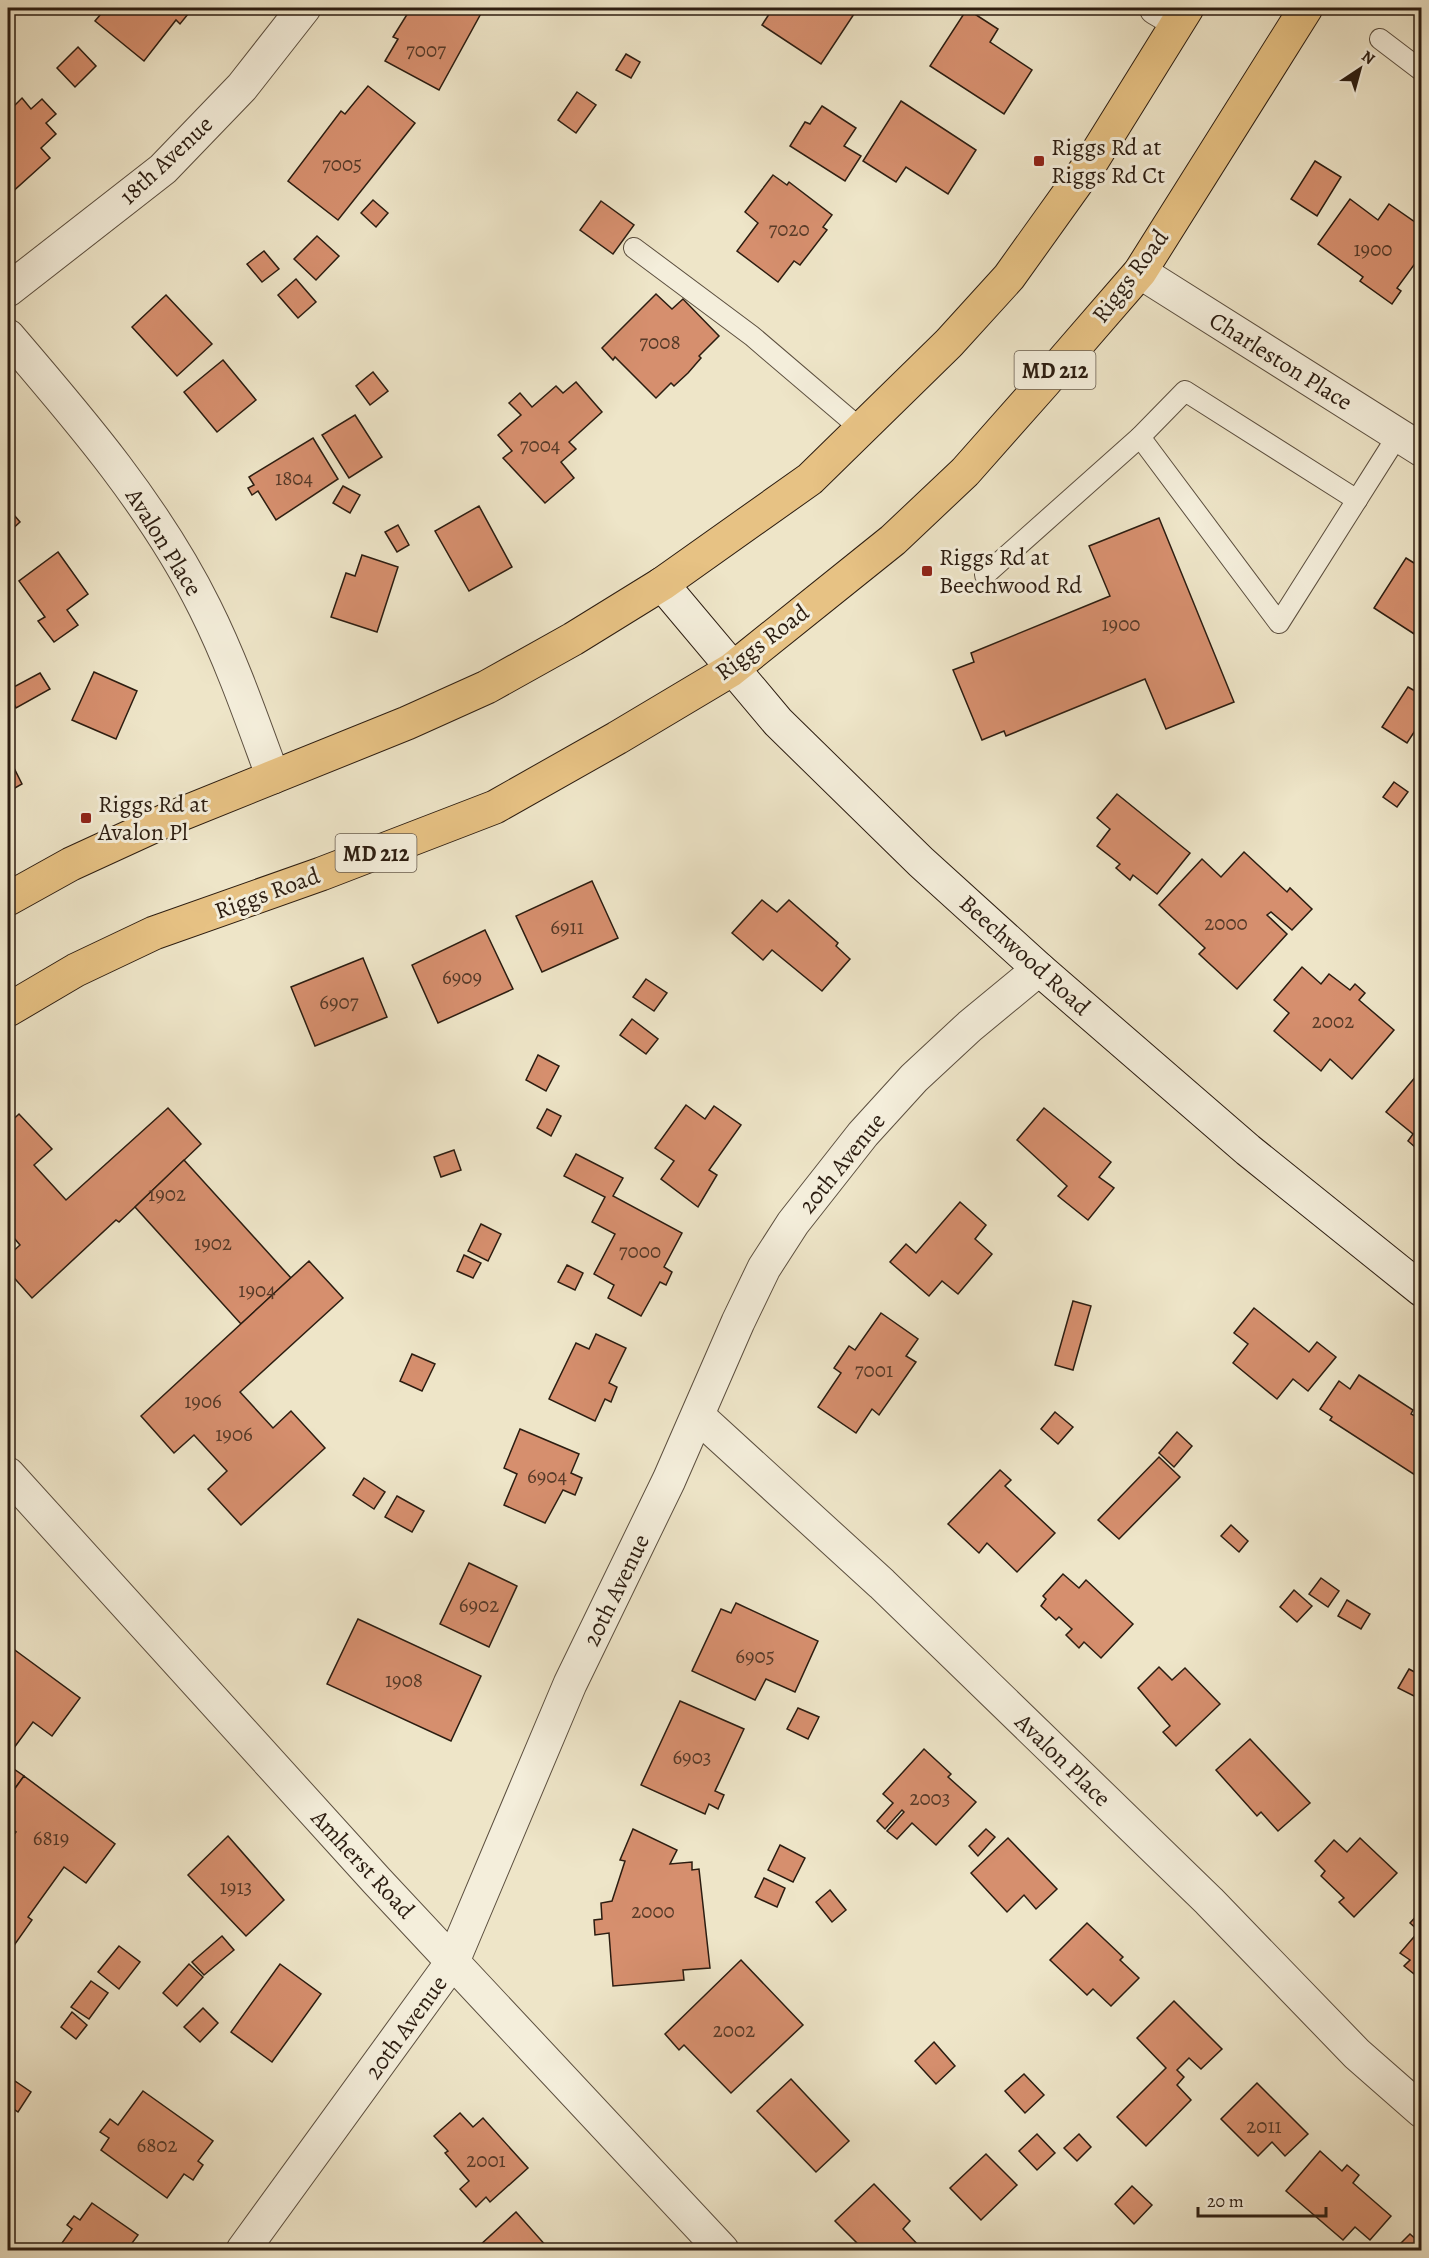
<svg xmlns="http://www.w3.org/2000/svg" width="1429" height="2258" font-family="Alegreya,serif">
	<style>
		.building { fill: #d68f6e; stroke: #2c1d11; stroke-width: 1.5 }
		.lines { fill: none; stroke-linecap: round; stroke-linejoin: round }
		.lane-casing { stroke: #5c4f3f; stroke-width: 22 }
		.street-casing { stroke: #5c4f3f; stroke-width: 35 }
		.secondary-casing { stroke: #2c1d11; stroke-width: 35 }
		.primary-casing { stroke: #2c1d11; stroke-width: 35 }
		.lane { stroke: #f4eedb; stroke-width: 20 }
		.street { stroke: #f4eedb; stroke-width: 33 }
		.secondary { stroke: #f4eedb; stroke-width: 33 }
		.primary { stroke: #e7c284; stroke-width: 33 }
		.poi-dot { fill: #8f2418; stroke: #f4eedb; stroke-width: 2 }
		.labels { text-anchor: middle; stroke-width: 6; stroke-linejoin: round; paint-order: stroke }
		.number-label { font-size: 21px; fill: #563a28 }
		.shield { fill: #f4eedb; stroke: #685c4e; stroke-width: 1.5 }
		.shield-label { font-size: 22px; font-weight: bold; fill: #2c1d11 }
		.poi-label { font-size: 24px; fill: #2c1d11; stroke: #f4eedb; text-anchor: start }
		.street-label { font-size: 24px; fill: #2c1d11; stroke: #f4eedb }
	</style>
	<rect width="100%" height="100%" fill="#eee5c8"/>
	<filter id="stains"><feTurbulence type="fractalNoise" baseFrequency=".00333" numOctaves="4"/><feColorMatrix values="0 0 0 0 .2 0 0 0 0 .09 0 0 0 0 .02 0 0 0 .5 -.17"/></filter>
	<radialGradient id="worn" r=".72"><stop offset=".6" stop-color="#630" stop-opacity="0"/><stop offset="1" stop-color="#630" stop-opacity=".3"/></radialGradient>
	<!-- building -->
	<g class="building">
		<polygon points="106,8 193,8 180,24 176,20 144,61 95,21"/>
		<polygon points="411,8 484,8 439,90 385,61 398,39 393,37"/>
		<polygon points="773,8 858,8 821,64 762,25"/>
		<polygon points="967,9 998,29 990,42 1032,70 1004,114 930,66"/>
		<polygon points="78,47 96,66 75,87 57,68"/>
		<polygon points="626,54 640,62 631,78 616,70"/>
		<polygon points="368,86 415,123 338,220 288,181 341,111 345,114"/>
		<polygon points="577,92 596,105 576,133 558,120"/>
		<polygon points="22,98 31,109 42,99 56,114 46,123 56,134 41,148 50,158 10,194 8,112"/>
		<polygon points="901,101 976,150 948,194 906,167 896,182 863,161"/>
		<polygon points="822,106 856,128 844,146 861,156 845,181 790,146 805,122 810,124"/>
		<polygon points="1315,161 1341,177 1317,216 1291,199"/>
		<polygon points="773,175 787,185 789,182 832,215 823,227 827,230 800,265 794,261 778,282 737,251 758,223 745,212"/>
		<polygon points="1350,199 1378,220 1389,204 1422,227 1422,254 1397,288 1401,291 1392,304 1360,281 1363,277 1318,244"/>
		<polygon points="373,200 388,213 376,227 361,213"/>
		<polygon points="601,201 634,225 613,254 580,230"/>
		<polygon points="317,236 339,256 316,280 294,259"/>
		<polygon points="264,251 279,269 262,282 247,264"/>
		<polygon points="296,279 316,302 298,318 278,295"/>
		<polygon points="656,294 672,309 683,299 719,336 699,356 701,358 688,373 674,386 671,383 656,398 615,357 613,360 602,348"/>
		<polygon points="166,295 212,344 177,376 132,327"/>
		<polygon points="223,360 256,400 217,432 184,392"/>
		<polygon points="373,372 388,391 370,405 356,386"/>
		<polygon points="576,382 602,412 569,442 576,449 561,462 574,478 545,503 503,458 512,451 498,435 521,415 509,403 520,393 532,407 556,386 563,393"/>
		<polygon points="355,415 382,457 349,478 322,435"/>
		<polygon points="313,438 338,479 276,520 258,491 252,495 248,488 254,485 249,477"/>
		<polygon points="343,486 360,495 350,513 333,503"/>
		<polygon points="479,506 512,567 469,591 435,531"/>
		<polygon points="8,508 20,522 8,533"/>
		<polygon points="1159,518 1234,702 1166,729 1145,679 1006,736 1004,731 982,740 953,670 974,662 971,653 1110,596 1089,546"/>
		<polygon points="398,525 409,545 397,552 385,532"/>
		<polygon points="58,552 88,594 67,610 78,625 54,642 38,621 45,617 19,581"/>
		<polygon points="362,555 398,567 377,632 331,617 346,573 355,576"/>
		<polygon points="1406,558 1422,568 1422,639 1374,608"/>
		<polygon points="94,672 137,691 116,739 72,720"/>
		<polygon points="40,673 50,689 16,708 8,690"/>
		<polygon points="1408,687 1422,695 1422,720 1407,743 1382,727"/>
		<polygon points="8,756 22,784 8,792"/>
		<polygon points="1394,782 1408,792 1397,807 1383,797"/>
		<polygon points="1117,794 1190,853 1157,894 1133,875 1130,880 1116,868 1120,864 1097,846 1110,829 1097,818"/>
		<polygon points="1244,852 1287,892 1290,888 1312,909 1292,930 1271,912 1267,915 1287,934 1237,989 1199,954 1205,948 1159,905 1202,859 1221,877"/>
		<polygon points="592,881 618,938 542,972 516,916"/>
		<polygon points="762,900 777,912 789,900 838,943 836,946 850,959 822,991 772,950 763,960 732,933"/>
		<polygon points="485,930 513,989 438,1023 412,965"/>
		<polygon points="363,958 387,1017 315,1046 291,987"/>
		<polygon points="1302,967 1321,984 1329,974 1350,990 1355,984 1365,993 1359,1000 1394,1030 1352,1079 1330,1059 1321,1071 1274,1031 1289,1013 1274,1000"/>
		<polygon points="646,979 667,993 654,1011 633,997"/>
		<polygon points="632,1019 658,1039 646,1054 620,1035"/>
		<polygon points="538,1055 559,1066 546,1091 526,1080"/>
		<polygon points="1422,1069 1422,1153 1408,1141 1413,1134 1386,1112"/>
		<polygon points="686,1105 705,1119 714,1106 741,1125 709,1170 717,1175 698,1207 661,1179 674,1161 655,1148"/>
		<polygon points="168,1108 201,1144 135,1207 119,1222 116,1220 32,1298 8,1271 8,1256 20,1245 8,1231 8,1124 19,1114 52,1149 34,1165 66,1200"/>
		<polygon points="1044,1108 1111,1162 1099,1177 1114,1188 1088,1220 1058,1196 1067,1186 1017,1140"/>
		<polygon points="547,1109 561,1116 551,1136 537,1128"/>
		<polygon points="454,1150 461,1170 441,1177 434,1157"/>
		<polygon points="576,1154 623,1178 613,1196 682,1233 664,1267 672,1272 666,1285 660,1282 641,1316 608,1298 614,1285 594,1274 615,1234 592,1222 605,1197 564,1176"/>
		<polygon points="184,1160 291,1278 241,1324 135,1207"/>
		<polygon points="960,1202 986,1225 975,1239 992,1254 958,1294 942,1281 929,1296 890,1262 906,1244 916,1253"/>
		<polygon points="481,1224 501,1234 488,1261 468,1251"/>
		<polygon points="464,1255 481,1263 473,1278 457,1271"/>
		<polygon points="309,1261 343,1298 240,1392 273,1428 291,1411 325,1448 241,1525 208,1489 227,1471 194,1435 174,1453 141,1416"/>
		<polygon points="567,1265 583,1273 575,1290 558,1282"/>
		<polygon points="1073,1301 1091,1306 1073,1370 1055,1365"/>
		<polygon points="1254,1308 1309,1352 1317,1342 1336,1357 1308,1391 1293,1379 1277,1399 1233,1363 1248,1344 1234,1333"/>
		<polygon points="881,1313 918,1339 906,1356 916,1362 879,1415 872,1409 856,1433 818,1407 841,1373 834,1368 849,1346 855,1350"/>
		<polygon points="596,1334 626,1348 609,1383 617,1387 611,1402 605,1399 595,1421 549,1399 576,1343 589,1349"/>
		<polygon points="412,1354 435,1364 422,1391 400,1381"/>
		<polygon points="1359,1375 1413,1410 1411,1414 1422,1420 1422,1465 1415,1475 1330,1420 1332,1417 1320,1409 1339,1381 1350,1389"/>
		<polygon points="1055,1412 1073,1427 1058,1444 1041,1429"/>
		<polygon points="520,1429 579,1454 571,1473 582,1478 575,1495 563,1490 545,1523 504,1505 517,1474 504,1468"/>
		<polygon points="1177,1432 1192,1446 1174,1467 1159,1453"/>
		<polygon points="1159,1457 1180,1477 1119,1539 1098,1520"/>
		<polygon points="1000,1470 1011,1480 1005,1486 1055,1533 1017,1572 987,1543 979,1553 948,1524"/>
		<polygon points="364,1478 385,1492 374,1509 353,1495"/>
		<polygon points="397,1496 424,1511 412,1532 385,1517"/>
		<polygon points="1231,1525 1248,1541 1239,1552 1221,1536"/>
		<polygon points="469,1563 517,1586 489,1647 440,1624"/>
		<polygon points="1063,1574 1079,1588 1086,1580 1133,1624 1101,1658 1084,1642 1079,1648 1066,1635 1072,1629 1059,1617 1056,1620 1041,1606 1046,1599 1043,1596"/>
		<polygon points="1321,1578 1339,1591 1328,1607 1309,1594"/>
		<polygon points="1294,1590 1312,1606 1297,1622 1280,1607"/>
		<polygon points="1347,1600 1370,1614 1361,1629 1338,1616"/>
		<polygon points="736,1603 818,1641 795,1692 766,1679 755,1700 692,1671 721,1609 731,1613"/>
		<polygon points="358,1619 481,1676 451,1741 327,1684"/>
		<polygon points="8,1645 80,1698 52,1736 33,1722 8,1756"/>
		<polygon points="1159,1667 1172,1680 1185,1668 1220,1704 1176,1746 1163,1732 1170,1726 1138,1688"/>
		<polygon points="1409,1669 1422,1676 1422,1700 1398,1688"/>
		<polygon points="680,1701 744,1729 715,1791 724,1795 718,1809 709,1804 705,1814 641,1785"/>
		<polygon points="798,1708 819,1717 808,1739 787,1729"/>
		<polygon points="1250,1739 1310,1803 1278,1831 1261,1812 1257,1816 1216,1770"/>
		<polygon points="924,1749 951,1774 948,1777 976,1802 936,1845 912,1823 897,1839 887,1831 904,1812 902,1810 885,1829 877,1821 893,1803 883,1794"/>
		<polygon points="8,1765 24,1776 8,1798"/>
		<polygon points="24,1776 115,1844 86,1883 64,1867 28,1917 32,1920 8,1954 8,1843 16,1832 8,1826 8,1798"/>
		<polygon points="633,1829 677,1850 670,1864 692,1862 692,1870 699,1869 710,1968 683,1970 684,1980 613,1986 609,1933 595,1935 594,1920 602,1919 601,1903 612,1901 625,1861 620,1860"/>
		<polygon points="986,1829 995,1837 978,1856 969,1846"/>
		<polygon points="228,1836 284,1900 246,1936 188,1875"/>
		<polygon points="1008,1838 1057,1889 1036,1909 1024,1895 1007,1912 971,1873"/>
		<polygon points="1360,1838 1397,1873 1354,1917 1339,1902 1344,1898 1321,1876 1325,1871 1315,1861 1334,1840 1347,1852"/>
		<polygon points="780,1845 805,1858 793,1882 768,1870"/>
		<polygon points="764,1878 785,1888 777,1907 755,1897"/>
		<polygon points="830,1890 846,1910 832,1922 816,1902"/>
		<polygon points="1422,1910 1422,1973 1417,1969 1414,1974 1404,1966 1410,1960 1400,1953 1419,1931 1410,1923"/>
		<polygon points="1087,1923 1123,1957 1120,1960 1139,1978 1111,2006 1093,1989 1087,1995 1050,1960"/>
		<polygon points="222,1936 234,1950 204,1975 192,1962"/>
		<polygon points="119,1946 140,1962 119,1989 98,1972"/>
		<polygon points="741,1960 803,2025 731,2093 684,2045 679,2050 665,2034"/>
		<polygon points="189,1964 203,1977 177,2006 163,1993"/>
		<polygon points="280,1964 321,1994 272,2062 231,2032"/>
		<polygon points="91,1981 108,1993 89,2019 71,2007"/>
		<polygon points="1174,2001 1222,2049 1201,2069 1189,2058 1177,2070 1184,2077 1177,2085 1191,2100 1146,2146 1117,2117 1166,2068 1137,2038"/>
		<polygon points="203,2008 218,2023 200,2042 184,2027"/>
		<polygon points="72,2012 87,2025 76,2039 61,2027"/>
		<polygon points="934,2042 955,2066 936,2084 915,2061"/>
		<polygon points="1024,2074 1044,2095 1025,2113 1005,2091"/>
		<polygon points="791,2079 849,2141 816,2172 757,2111"/>
		<polygon points="15,2081 31,2092 18,2112 8,2105 8,2092"/>
		<polygon points="1257,2083 1308,2134 1285,2156 1272,2142 1258,2156 1221,2119"/>
		<polygon points="143,2091 213,2141 198,2161 203,2165 193,2180 184,2174 167,2198 101,2150 109,2138 100,2132 110,2119 118,2125"/>
		<polygon points="460,2113 473,2127 483,2118 528,2168 490,2202 486,2197 476,2207 460,2189 469,2181 445,2153 448,2151 434,2136"/>
		<polygon points="1037,2134 1055,2153 1037,2170 1019,2151"/>
		<polygon points="1079,2134 1091,2147 1077,2161 1064,2148"/>
		<polygon points="1320,2151 1342,2171 1347,2165 1359,2175 1353,2183 1391,2216 1370,2240 1355,2227 1343,2240 1286,2191"/>
		<polygon points="986,2154 1017,2185 981,2220 950,2188"/>
		<polygon points="874,2184 910,2221 903,2229 920,2247 916,2250 864,2250 835,2221"/>
		<polygon points="1132,2186 1152,2205 1134,2224 1115,2204"/>
		<polygon points="92,2203 138,2235 127,2250 57,2250 72,2229 67,2225 74,2216 80,2220"/>
		<polygon points="516,2212 548,2248 545,2250 480,2250 477,2248"/>
		<polygon points="1410,2234 1419,2242 1422,2240 1422,2250 1394,2250"/>
	</g>
	<g class="lines">
		<!-- lane casing -->
		<g class="lane-casing">
			<g id="lane">
				<polyline points="1380,39 1422,71"/>
				<polyline points="634,248 752,336 861,429"/>
				<polyline points="1140,437 1279,623 1398,435"/>
				<polyline points="985,575 1140,437 1185,391 1357,500"/>
			</g>
		</g>
		<!-- street casing -->
		<g class="street-casing">
			<g id="street">
				<polyline points="1156,8 1178,21"/>
				<polyline points="1140,272 1422,450"/>
				<polyline points="8,290 163,169 242,87 304,8"/>
				<path d="M8 336C81 421 155 507 205 608 232 662 252 720 273 777"/>
				<polyline points="698,1416 882,1584 1209,1901 1357,2054 1422,2111"/>
				<polyline points="8,1474 377,1881 722,2250"/>
				<polyline points="243,2250 453,1961 570,1684 669,1480 738,1322 764,1268 793,1223 863,1134 914,1078 970,1026 1039,969"/>
			</g>
		</g>
		<!-- secondary casing -->
		<g class="secondary-casing">
			<polyline id="secondary" points="662,584 778,722 921,862 1039,969 1248,1150 1422,1290"/>
		</g>
		<!-- primary casing -->
		<g class="primary-casing">
			<g id="primary">
				<polyline points="8,899 71,864 169,819 407,723 487,687 573,639 662,584 810,479 949,343 1009,277 1092,161 1187,8"/>
				<polyline points="8,1010 76,970 154,933 321,874 495,807 617,738 731,670 893,540 965,472 1043,384 1140,272 1306,8"/>
			</g>
		</g>
		<!-- lane -->
		<use href="#lane" class="lane"/>
		<!-- street -->
		<use href="#street" class="street"/>
		<!-- secondary -->
		<use href="#secondary" class="secondary"/>
		<!-- primary -->
		<use href="#primary" class="primary"/>
	</g>
	<!-- markers -->
	<g class="poi-dot">
		<rect x="1033" y="155" width="12" height="12" rx="3"/>
		<rect x="921" y="565" width="12" height="12" rx="3"/>
		<rect x="80" y="812" width="12" height="12" rx="3"/>
	</g>
	<g class="labels">
		<!-- number labels -->
		<g class="number-label">
			<text x="426" y="57">7007</text>
			<text x="342" y="171">7005</text>
			<text x="789" y="236">7020</text>
			<text x="1373" y="256">1900</text>
			<text x="660" y="349">7008</text>
			<text x="540" y="452">7004</text>
			<text x="294" y="485">1804</text>
			<text x="1121" y="631">1900</text>
			<text x="1226" y="930">2000</text>
			<text x="567" y="934">6911</text>
			<text x="462" y="984">6909</text>
			<text x="339" y="1009">6907</text>
			<text x="1333" y="1028">2002</text>
			<text x="167" y="1201">1902</text>
			<text x="213" y="1250">1902</text>
			<text x="640" y="1258">7000</text>
			<text x="257" y="1297">1904</text>
			<text x="874" y="1377">7001</text>
			<text x="203" y="1408">1906</text>
			<text x="234" y="1441">1906</text>
			<text x="547" y="1483">6904</text>
			<text x="479" y="1612">6902</text>
			<text x="755" y="1663">6905</text>
			<text x="404" y="1687">1908</text>
			<text x="692" y="1764">6903</text>
			<text x="930" y="1805">2003</text>
			<text x="51" y="1845">6819</text>
			<text x="236" y="1894">1913</text>
			<text x="653" y="1918">2000</text>
			<text x="734" y="2037">2002</text>
			<text x="1264" y="2133">2011</text>
			<text x="157" y="2152">6802</text>
			<text x="486" y="2167">2001</text>
		</g>
		<!-- shield labels -->
		<g class="shield">
			<rect x="1014.5" y="351" width="81" height="38" rx="4.5"/>
			<rect x="335.5" y="834" width="81" height="38" rx="4.5"/>
		</g>
		<g class="shield-label">
			<text x="1055" y="378">MD 212</text>
			<text x="376" y="861">MD 212</text>
		</g>
		<!-- poi labels -->
		<g class="poi-label">
			<text x="1051" y="155">Riggs Rd at<tspan x="1051" dy="28">Riggs Rd Ct</tspan></text>
			<text x="939" y="565">Riggs Rd at<tspan x="939" dy="28">Beechwood Rd</tspan></text>
			<text x="98" y="812">Riggs Rd at<tspan x="98" dy="28">Avalon Pl</tspan></text>
		</g>
		<!-- street labels -->
		<g class="street-label">
			<text transform="translate(166 160) rotate(-43)" y="8">18th Avenue</text>
			<text transform="translate(1130 276) rotate(-53)" y="8">Riggs Road</text>
			<text transform="translate(1281 361) rotate(32)" y="8">Charleston Place</text>
			<text transform="translate(164 542) rotate(58)" y="8">Avalon Place</text>
			<text transform="translate(762 642) rotate(-37)" y="8">Riggs Road</text>
			<text transform="translate(267 893) rotate(-20)" y="8">Riggs Road</text>
			<text transform="translate(1025 955) rotate(42)" y="8">Beechwood Road</text>
			<text transform="translate(842 1163) rotate(-51)" y="8">20th Avenue</text>
			<text transform="translate(616 1590) rotate(-64)" y="8">20th Avenue</text>
			<text transform="translate(1063 1760) rotate(44)" y="8">Avalon Place</text>
			<text transform="translate(363 1864) rotate(47)" y="8">Amherst Road</text>
			<text transform="translate(406 2027) rotate(-54)" y="8">20th Avenue</text>
		</g>
	</g>
	<!-- margin -->
	<rect width="1429" height="2258" fill="none" stroke="#eee5c8" stroke-width="30"/>
	<rect x="9" y="9" width="1411" height="2240" fill="none" stroke="#2c1d11" stroke-width="3"/>
	<rect x="15" y="15" width="1399" height="2228" fill="none" stroke="#2c1d11" stroke-width="1.5"/>
	<!-- north arrow -->
	<g transform="translate(1360 69) rotate(36)" stroke="#f4eedb" stroke-width="4.5" paint-order="stroke">
	<path d="M0-4.5L10 22L0 15L-10 22Z" fill="#2c1d11"/>
	<text y="-9" font-size="16" font-weight="bold" text-anchor="middle" fill="#2c1d11">N</text>
	</g>
	<!-- scale -->
	<path d="M1198 2207v9h128v-9" fill="none" stroke="#2c1d11" stroke-width="3"/>
	<text x="1207" y="2207" font-size="18" fill="#2c1d11" stroke="#f4eedb" stroke-width="4.5" paint-order="stroke">20 m</text>
	<rect width="100%" height="100%" filter="url(#stains)"/>
	<rect width="100%" height="100%" fill="url(#worn)"/>
</svg>
